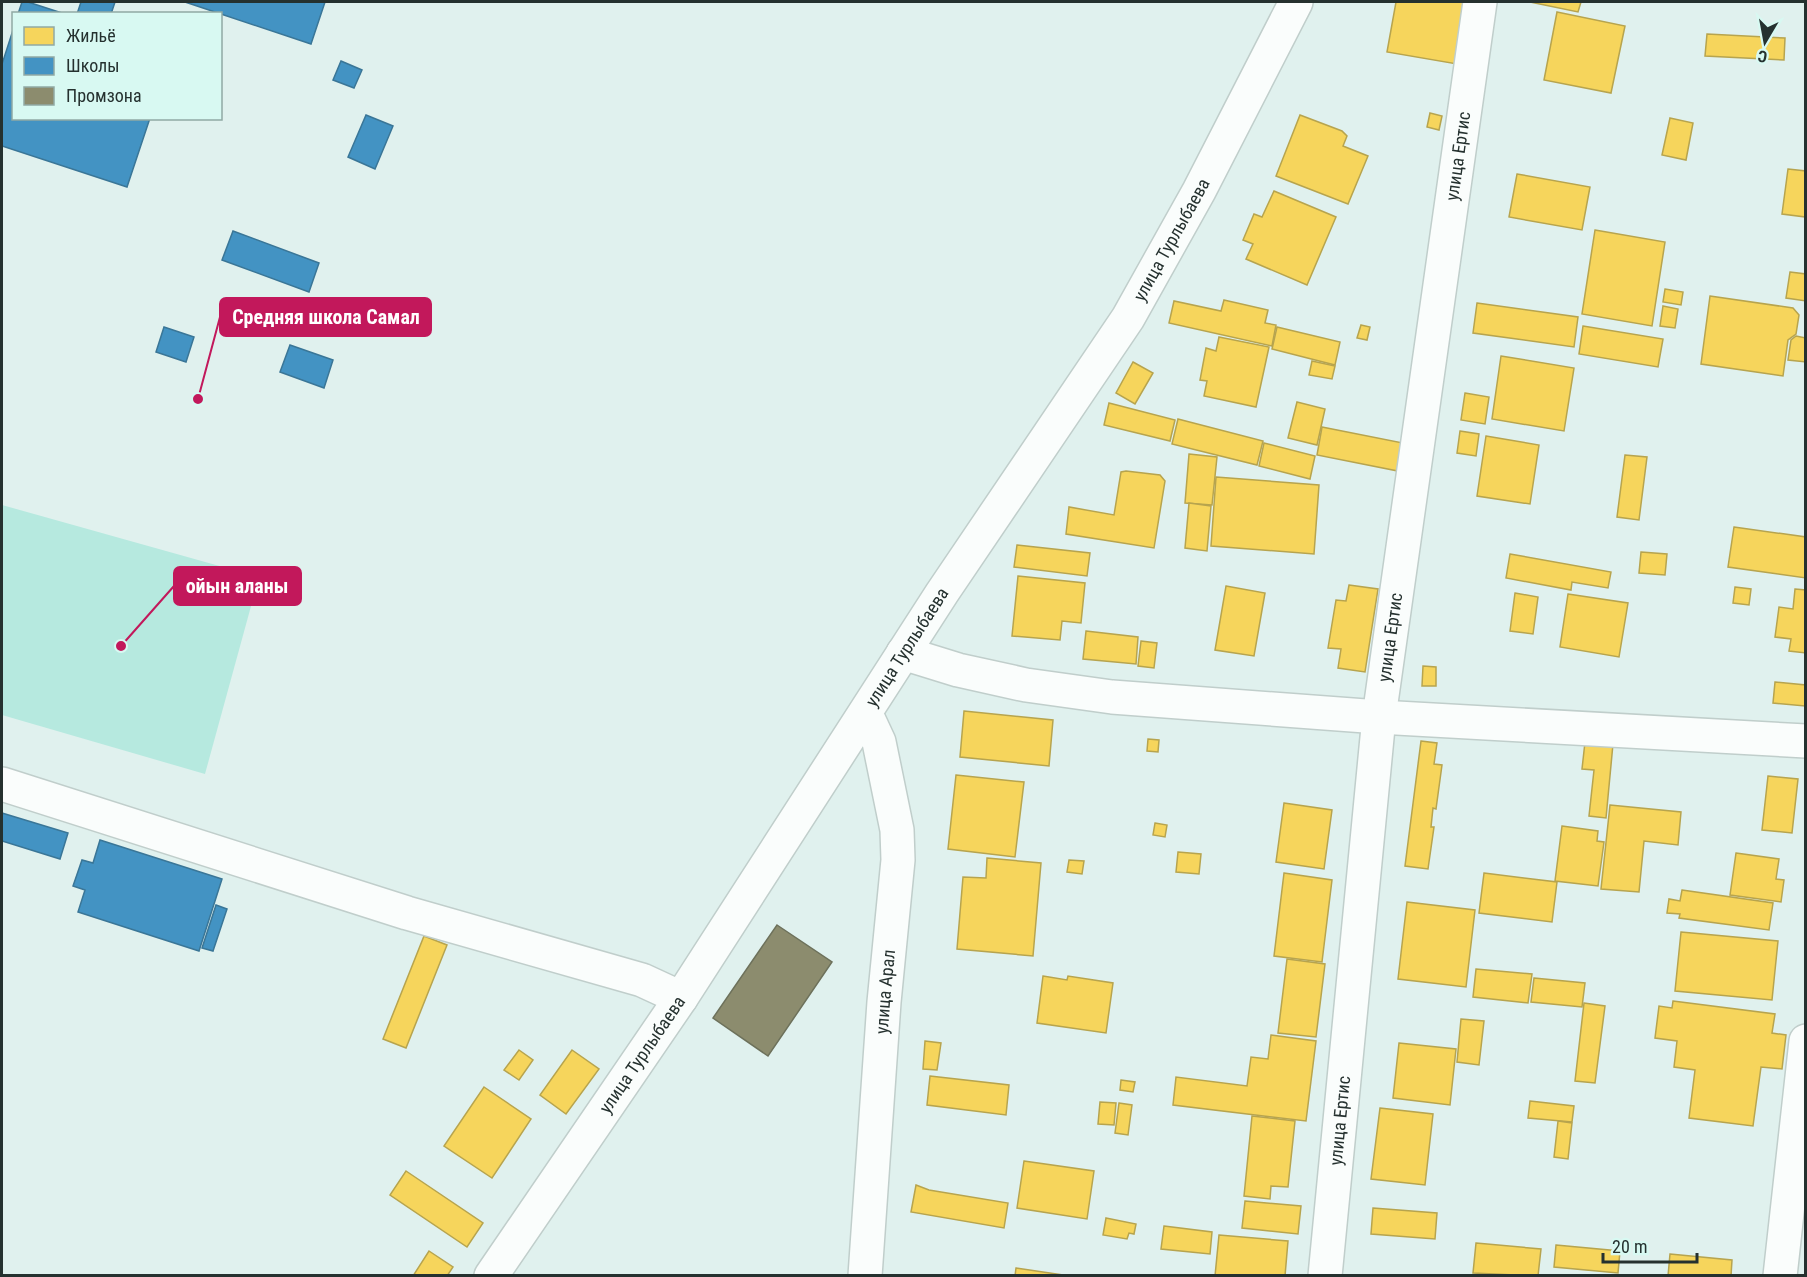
<svg xmlns="http://www.w3.org/2000/svg" width="1807" height="1277" font-family="'Roboto Condensed',sans-serif">
	<style>
		.green { fill: #b6e9df }
		.homes { fill: #f6d55c; stroke: #b7a44e; stroke-width: 1.5 }
		.schools { fill: #4393c3; stroke: #3a7697; stroke-width: 1.5 }
		.industry { fill: #8c8c6e; stroke: #6d715b; stroke-width: 1.5 }
		.lines { fill: none; stroke-linecap: round; stroke-linejoin: round }
		.minor-casing { stroke: #c0cecb; stroke-width: 36 }
		.minor { stroke: #fafdfc; stroke-width: 33 }
		.labels { text-anchor: middle; stroke-width: 6; stroke-linejoin: round; paint-order: stroke }
		.street-label { font-size: 18px; fill: #25312f; stroke: #d8f9f2 }
		.leader { fill: none; stroke: #c2185b; stroke-width: 2 }
		.callout-dot { fill: #c2185b; stroke: #d8f9f2; stroke-width: 2 }
		.callout { fill: #c2185b; stroke: #c2185b; stroke-width: 2 }
		.callout-label { font-size: 20px; text-anchor: middle; font-weight: bold; fill: #fff }
	</style>
	<rect width="100%" height="100%" fill="#e0f1ee"/>
	<!-- green -->
	<polygon class="green" points="2,505 259,577 205,774 2,715"/>
	<!-- homes -->
	<g class="homes">
		<polygon points="1396,2 1469,2 1457,64 1387,52"/>
		<polygon points="1530,2 1581,2 1578,12"/>
		<polygon points="1557,12 1625,26 1611,93 1544,80"/>
		<polygon points="1707,34 1785,38 1784,60 1705,56"/>
		<polygon points="1430,113 1442,116 1439,130 1427,127"/>
		<polygon points="1300,115 1342,131 1347,136 1343,146 1368,156 1348,204 1276,176"/>
		<polygon points="1670,118 1693,123 1686,160 1662,155"/>
		<polygon points="1788,169 1806,171 1806,224 1805,217 1782,214"/>
		<polygon points="1517,174 1590,187 1582,230 1509,217"/>
		<polygon points="1274,191 1336,217 1307,285 1246,259 1253,244 1243,240 1254,214 1262,217"/>
		<polygon points="1595,230 1665,242 1652,326 1582,314"/>
		<polygon points="1790,272 1806,274 1806,301 1786,298"/>
		<polygon points="1665,289 1683,292 1681,305 1663,302"/>
		<polygon points="1710,296 1793,308 1799,315 1796,334 1788,340 1783,376 1701,364"/>
		<polygon points="1224,300 1268,310 1265,323 1276,325 1272,346 1169,323 1174,301 1221,311"/>
		<polygon points="1477,303 1578,317 1574,347 1473,333"/>
		<polygon points="1663,306 1678,309 1675,328 1660,326"/>
		<polygon points="1361,325 1370,327 1367,340 1357,338"/>
		<polygon points="1583,326 1663,339 1658,367 1579,354"/>
		<polygon points="1277,327 1340,342 1335,365 1272,349"/>
		<polygon points="1796,336 1806,338 1806,362 1788,360 1791,340"/>
		<polygon points="1219,337 1269,347 1256,407 1204,396 1207,381 1200,380 1206,348 1216,351"/>
		<polygon points="1501,356 1574,368 1564,431 1492,419"/>
		<polygon points="1312,361 1335,366 1332,379 1309,375"/>
		<polygon points="1133,362 1153,373 1135,404 1116,393"/>
		<polygon points="1465,393 1489,397 1485,424 1461,420"/>
		<polygon points="1297,402 1325,409 1317,445 1288,438"/>
		<polygon points="1109,403 1175,420 1170,441 1104,425"/>
		<polygon points="1178,419 1263,441 1257,465 1172,444"/>
		<polygon points="1322,427 1408,444 1403,472 1317,455"/>
		<polygon points="1460,431 1479,434 1476,456 1457,453"/>
		<polygon points="1486,436 1539,445 1530,504 1477,496"/>
		<polygon points="1264,443 1315,456 1310,479 1259,466"/>
		<polygon points="1189,454 1217,457 1212,505 1185,503"/>
		<polygon points="1625,455 1647,457 1639,520 1617,517"/>
		<polygon points="1126,471 1160,475 1165,481 1154,548 1066,534 1069,507 1114,515 1121,472"/>
		<polygon points="1216,477 1319,485 1314,554 1211,546"/>
		<polygon points="1189,503 1211,506 1207,551 1185,548"/>
		<polygon points="1734,527 1806,537 1806,578 1728,567"/>
		<polygon points="1017,545 1090,553 1087,576 1014,567"/>
		<polygon points="1641,552 1667,554 1665,575 1639,573"/>
		<polygon points="1510,554 1611,572 1608,588 1572,582 1571,590 1506,578"/>
		<polygon points="1018,576 1085,583 1081,623 1062,621 1060,640 1012,636"/>
		<polygon points="1349,585 1378,589 1365,672 1338,668 1341,649 1328,648 1336,600 1346,601"/>
		<polygon points="1226,586 1265,593 1254,656 1215,650"/>
		<polygon points="1735,587 1751,589 1749,605 1733,603"/>
		<polygon points="1795,589 1806,590 1806,653 1789,651 1791,639 1775,637 1779,607 1793,609"/>
		<polygon points="1515,593 1538,597 1533,634 1510,631"/>
		<polygon points="1568,594 1628,603 1619,657 1560,647"/>
		<polygon points="1086,631 1138,637 1136,664 1083,659"/>
		<polygon points="1141,641 1157,643 1154,668 1138,666"/>
		<polygon points="1423,666 1436,667 1436,686 1422,686"/>
		<polygon points="1775,682 1806,685 1805,706 1773,703"/>
		<polygon points="964,711 1053,720 1049,766 960,757"/>
		<polygon points="1148,739 1159,740 1158,752 1147,751"/>
		<polygon points="1421,741 1437,743 1434,764 1442,765 1436,809 1433,808 1431,827 1434,827 1428,869 1405,866"/>
		<polygon points="1585,742 1613,744 1606,818 1589,816 1594,770 1582,769"/>
		<polygon points="956,775 1024,782 1015,857 948,849"/>
		<polygon points="1768,776 1798,779 1792,833 1762,830"/>
		<polygon points="1284,803 1332,810 1324,869 1276,862"/>
		<polygon points="1610,805 1681,812 1678,845 1644,841 1639,892 1601,889"/>
		<polygon points="1155,823 1167,825 1165,837 1153,835"/>
		<polygon points="1562,826 1598,831 1597,841 1604,842 1598,886 1555,881"/>
		<polygon points="1178,852 1201,854 1199,874 1176,872"/>
		<polygon points="1736,853 1779,859 1776,879 1784,880 1781,902 1730,895"/>
		<polygon points="987,858 1041,863 1033,956 957,949 963,877 986,878"/>
		<polygon points="1069,860 1084,861 1082,874 1067,872"/>
		<polygon points="1284,873 1332,880 1322,962 1274,956"/>
		<polygon points="1484,873 1557,882 1552,922 1479,913"/>
		<polygon points="1682,890 1773,903 1769,930 1679,918 1680,914 1667,913 1669,899 1680,901"/>
		<polygon points="1407,902 1475,910 1466,987 1398,979"/>
		<polygon points="1681,932 1778,941 1772,1000 1675,991"/>
		<polygon points="424,936 447,945 406,1048 383,1039"/>
		<polygon points="1287,959 1325,964 1316,1037 1278,1033"/>
		<polygon points="1476,969 1532,974 1528,1003 1473,997"/>
		<polygon points="1043,976 1067,980 1068,976 1113,983 1106,1033 1037,1023"/>
		<polygon points="1534,978 1585,983 1582,1007 1531,1002"/>
		<polygon points="1673,1001 1775,1014 1772,1033 1786,1035 1782,1069 1761,1067 1753,1126 1689,1118 1695,1070 1674,1067 1677,1041 1655,1038 1659,1006 1672,1008"/>
		<polygon points="1584,1003 1605,1006 1595,1083 1575,1081"/>
		<polygon points="1461,1019 1484,1021 1479,1065 1457,1062"/>
		<polygon points="1271,1035 1316,1041 1306,1121 1173,1105 1176,1077 1247,1086 1251,1057 1268,1059"/>
		<polygon points="925,1041 941,1043 937,1070 923,1069"/>
		<polygon points="1399,1043 1456,1049 1450,1105 1393,1098"/>
		<polygon points="519,1050 533,1060 519,1080 504,1070"/>
		<polygon points="572,1050 599,1069 566,1114 540,1095"/>
		<polygon points="930,1076 1009,1085 1006,1115 927,1105"/>
		<polygon points="1121,1080 1135,1082 1133,1092 1120,1090"/>
		<polygon points="484,1087 531,1119 492,1178 444,1146"/>
		<polygon points="1530,1101 1574,1106 1572,1122 1528,1118"/>
		<polygon points="1100,1102 1116,1103 1114,1125 1098,1124"/>
		<polygon points="1119,1103 1132,1105 1128,1135 1115,1133"/>
		<polygon points="1380,1108 1433,1114 1425,1185 1371,1179"/>
		<polygon points="1252,1116 1295,1121 1288,1187 1271,1186 1270,1199 1244,1196"/>
		<polygon points="1558,1121 1572,1123 1568,1159 1554,1157"/>
		<polygon points="1024,1161 1094,1171 1087,1219 1017,1208"/>
		<polygon points="406,1171 483,1223 467,1247 390,1195"/>
		<polygon points="916,1185 929,1190 1008,1203 1004,1228 911,1212"/>
		<polygon points="1245,1201 1301,1206 1298,1234 1242,1228"/>
		<polygon points="1373,1208 1437,1213 1435,1239 1371,1234"/>
		<polygon points="1106,1218 1136,1224 1134,1234 1129,1233 1127,1239 1103,1235"/>
		<polygon points="1164,1226 1212,1232 1210,1254 1161,1249"/>
		<polygon points="1219,1235 1288,1241 1285,1276 1215,1276"/>
		<polygon points="1476,1243 1541,1249 1538,1276 1473,1273"/>
		<polygon points="1556,1245 1620,1251 1618,1273 1554,1267"/>
		<polygon points="429,1251 453,1267 447,1276 413,1276"/>
		<polygon points="1670,1254 1732,1260 1731,1276 1668,1276"/>
		<polygon points="1016,1268 1070,1276 1015,1276"/>
	</g>
	<!-- schools -->
	<g class="schools">
		<polygon points="22,2 28,2 65,14 18,14"/>
		<polygon points="81,2 115,2 111,14 77,14"/>
		<polygon points="185,2 325,2 311,44"/>
		<polygon points="14,27 14,118 150,118 127,187 2,146 2,64"/>
		<polygon points="341,61 362,70 354,88 333,80"/>
		<polygon points="366,115 393,126 375,169 348,157"/>
		<polygon points="233,231 319,263 309,292 222,260"/>
		<polygon points="164,327 194,337 186,362 156,352"/>
		<polygon points="290,345 333,360 324,388 280,372"/>
		<polygon points="2,813 68,833 60,859 2,841"/>
		<polygon points="100,840 222,879 199,951 78,912 85,890 73,886 82,860 93,863"/>
		<polygon points="216,905 227,909 213,951 202,948"/>
	</g>
	<!-- industry -->
	<polygon class="industry" points="777,925 832,962 768,1056 713,1018"/>
	<g class="lines">
		<!-- minor casing -->
		<g class="minor-casing">
			<g id="minor">
				<polyline points="903,653 958,670 1026,685 1112,697 1379,717 1806,741"/>
				<polyline points="2,784 407,913 642,980 681,998"/>
				<path id="s1" d="M491 1276 681 998 942 593 1128 318 1199 191 1296 2"/>
				<path id="s2" d="M865 1276 884 1002 898 860 897 830 879 742 866 714"/>
				<path id="s3" d="M1325 1276 1379 717 1480 2"/>
				<polyline points="1780,1276 1806,1041"/>
			</g>
		</g>
		<!-- minor -->
		<use href="#minor" class="minor"/>
	</g>
	<g class="labels">
		<!-- street labels -->
		<g class="street-label">
			<text dy="6" stroke="none"><textPath href="#s3" startOffset="1128">улица Ертис</textPath></text>
			<text dy="6" stroke="none"><textPath href="#s1" startOffset="1240">улица Турлыбаева</textPath></text>
			<text dy="6" stroke="none"><textPath href="#s3" startOffset="642">улица Ертис</textPath></text>
			<text dy="6" stroke="none"><textPath href="#s1" startOffset="754">улица Турлыбаева</textPath></text>
			<text dy="6" stroke="none"><textPath href="#s2" startOffset="285">улица Арал</textPath></text>
			<text dy="6" stroke="none"><textPath href="#s1" startOffset="268">улица Турлыбаева</textPath></text>
			<text dy="6" stroke="none"><textPath href="#s3" startOffset="156">улица Ертис</textPath></text>
		</g>
	</g>
	<!-- callouts -->
	<path class="leader" d="M198 399L220 317M121 646L174 586"/>
	<g class="callout-dot">
		<circle cx="198" cy="399" r="6"/>
		<circle cx="121" cy="646" r="6"/>
	</g>
	<g class="callout">
		<rect x="220" y="298" width="211" height="38" rx="6"/>
		<rect x="174" y="567" width="127" height="38" rx="6"/>
	</g>
	<g class="callout-label">
		<text x="326" y="324">Средняя школа Самал</text>
		<text x="237" y="593">ойын аланы</text>
	</g>
	<!-- border -->
	<rect width="1807" height="1277" fill="none" stroke="#25312f" stroke-width="6"/>
	<!-- legend -->
	<rect x="12" y="12" width="210" height="108" fill="#d8f9f2" stroke="#90a9a4" stroke-width="1.5"/>
	<rect x="24" y="27" width="30" height="18" fill="#f6d55c" stroke="#90a9a4" stroke-width="1.5"/>
	<text x="66" y="42" font-size="18" fill="#25312f">Жильё</text>
	<rect x="24" y="57" width="30" height="18" fill="#4393c3" stroke="#90a9a4" stroke-width="1.5"/>
	<text x="66" y="72" font-size="18" fill="#25312f">Школы</text>
	<rect x="24" y="87" width="30" height="18" fill="#8c8c6e" stroke="#90a9a4" stroke-width="1.5"/>
	<text x="66" y="102" font-size="18" fill="#25312f">Промзона</text>
	<!-- north arrow -->
	<g transform="translate(1765 42) rotate(190)" stroke="#d8f9f2" stroke-width="4.5" paint-order="stroke">
	<path d="M0-4.5L10 22L0 15L-10 22Z" fill="#25312f"/>
	<text y="-9" font-size="16" font-weight="bold" text-anchor="middle" fill="#25312f">С</text>
	</g>
	<!-- scale -->
	<path d="M1603 1253v9h94v-9" fill="none" stroke="#25312f" stroke-width="3"/>
	<text x="1612" y="1253" font-size="18" fill="#25312f" stroke="#d8f9f2" stroke-width="4.5" paint-order="stroke">20 m</text>
</svg>
